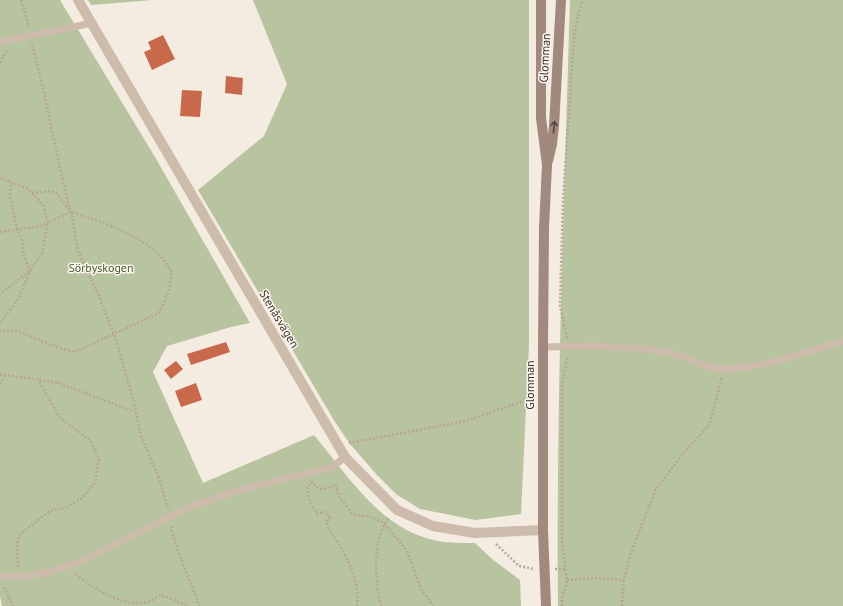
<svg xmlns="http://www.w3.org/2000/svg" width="843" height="606" font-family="'PT Sans',sans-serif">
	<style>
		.green { fill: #b8c4a0 }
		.building { fill: #c8694b }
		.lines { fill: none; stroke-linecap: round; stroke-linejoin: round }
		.path { stroke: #b9a596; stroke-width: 2.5; stroke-dasharray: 2 2; stroke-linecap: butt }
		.lane { stroke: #cdbbac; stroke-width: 7 }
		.street { stroke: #cdbbac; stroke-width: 10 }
		.secondary { stroke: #a18a7d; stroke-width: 10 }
		.oneway { stroke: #544640 }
		.labels { text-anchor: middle; stroke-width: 3; stroke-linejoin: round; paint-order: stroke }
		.street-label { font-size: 12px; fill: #3b302b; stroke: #fbf5ee }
		.park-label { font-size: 12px; fill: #4a5a2e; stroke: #fbf5ee }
	</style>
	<rect width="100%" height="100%" fill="#f4ebe1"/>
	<!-- green -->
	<g class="green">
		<path d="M0 0H60L155 157 250 323 231 327 167 346 153 372 203 483 314 435C350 478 383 534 444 542 454 543 464 543 475 543L492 559 520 580 521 606H2L0 596Z"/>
		<polygon points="88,0 152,0 91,5"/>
		<polygon points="253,0 529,0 529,345 521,514 476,520 420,509 396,494 377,475 350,444 335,422 198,190 264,136 287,84"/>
		<path d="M570 0H843V606H558C556 404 564 202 570 0Z"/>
	</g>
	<!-- building -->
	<g class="building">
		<polygon points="163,35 175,59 152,70 144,52 151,49 148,42"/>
		<polygon points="226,76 243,78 242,95 225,93"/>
		<polygon points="182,90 202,91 200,117 180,116"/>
		<polygon points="226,342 230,352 191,365 187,354"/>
		<polygon points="176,361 183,369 171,379 164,370"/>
		<polygon points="196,383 202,400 181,407 175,391"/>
	</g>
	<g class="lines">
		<!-- path -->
		<g class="path">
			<polyline points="21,0 29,26"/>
			<path d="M32 45C47 99 56 155 70 210"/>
			<polyline points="0,63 7,50"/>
			<polyline points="0,178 28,189 43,205 48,222 42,253 30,271 0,294"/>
			<polyline points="32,193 50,191 56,193 71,212 78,251 99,296 116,340 134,402 141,436 159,478 168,508"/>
			<path d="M0 232 40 226 71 212C99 221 142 235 162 258 166 263 169 268 172 273L169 290 159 313 75 352 59 348 17 331H0"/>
			<polyline points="0,323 18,299 30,271 23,253 22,239 17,229 10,196 11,182"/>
			<polyline points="567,338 560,305 563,200 574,38 577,19 583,0"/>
			<polyline points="0,374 59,383 135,412"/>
			<polyline points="0,384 5,375"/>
			<polyline points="349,443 466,421 532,398"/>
			<path d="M171 526C176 554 191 579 199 606"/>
			<polyline points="496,544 519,566 534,569"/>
			<polyline points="18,567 17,545 20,534 50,511 67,507 82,498 95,483 99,459 90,440 60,418 38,380"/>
			<polyline points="555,569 565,569"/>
			<path d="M76 574C91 588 122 606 144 603 150 602 156 598 161 595L189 606"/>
			<polyline points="567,580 594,578 624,580"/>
			<polyline points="4,587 13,606"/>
			<path d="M357 606C360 586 350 563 340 546 335 538 329 531 326 522L330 517 325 512 317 514 309 499 307 487 312 482C319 492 325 489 336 485L339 497 352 514 370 517 384 523 407 551 421 589 433 606"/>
			<path d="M381 606C375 584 372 536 389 518"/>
			<polyline points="562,606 562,595 566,587 567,580 562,542 562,383 568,357"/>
			<polyline points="622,606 624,580 630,555 655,491 682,455 709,425 722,377"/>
		</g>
		<!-- lane -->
		<g class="lane">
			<polyline points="0,42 92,23"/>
			<path d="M543 347C585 346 626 345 667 352 687 356 705 369 725 369 765 368 805 352 843 341"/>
			<path d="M0 576C70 583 129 531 191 507 236 489 285 478 331 468L345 457"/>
		</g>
		<!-- street -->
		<polyline class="street" points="78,0 345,457 397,510 433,526 475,533 543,530"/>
		<!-- secondary -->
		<g class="secondary">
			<polyline points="541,0 541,118 547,165 544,228 543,347 543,530 546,606"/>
			<polyline points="548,161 552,144 554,126 561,0"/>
		</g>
	</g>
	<!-- one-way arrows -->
	<defs><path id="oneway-shaft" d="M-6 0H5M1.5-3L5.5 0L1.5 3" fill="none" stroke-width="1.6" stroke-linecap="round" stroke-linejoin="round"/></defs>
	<use class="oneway" href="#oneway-shaft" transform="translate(554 127) rotate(-85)"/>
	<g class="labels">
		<!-- street labels -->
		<g class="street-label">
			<text transform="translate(545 58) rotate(-87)" y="4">Glomman</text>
			<text transform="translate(279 319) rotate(59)" y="4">Stenåsvägen</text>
			<text transform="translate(530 385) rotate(-90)" y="4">Glomman</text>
		</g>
		<!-- park labels -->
		<g class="park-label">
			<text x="101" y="272">Sörbyskogen</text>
		</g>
	</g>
</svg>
